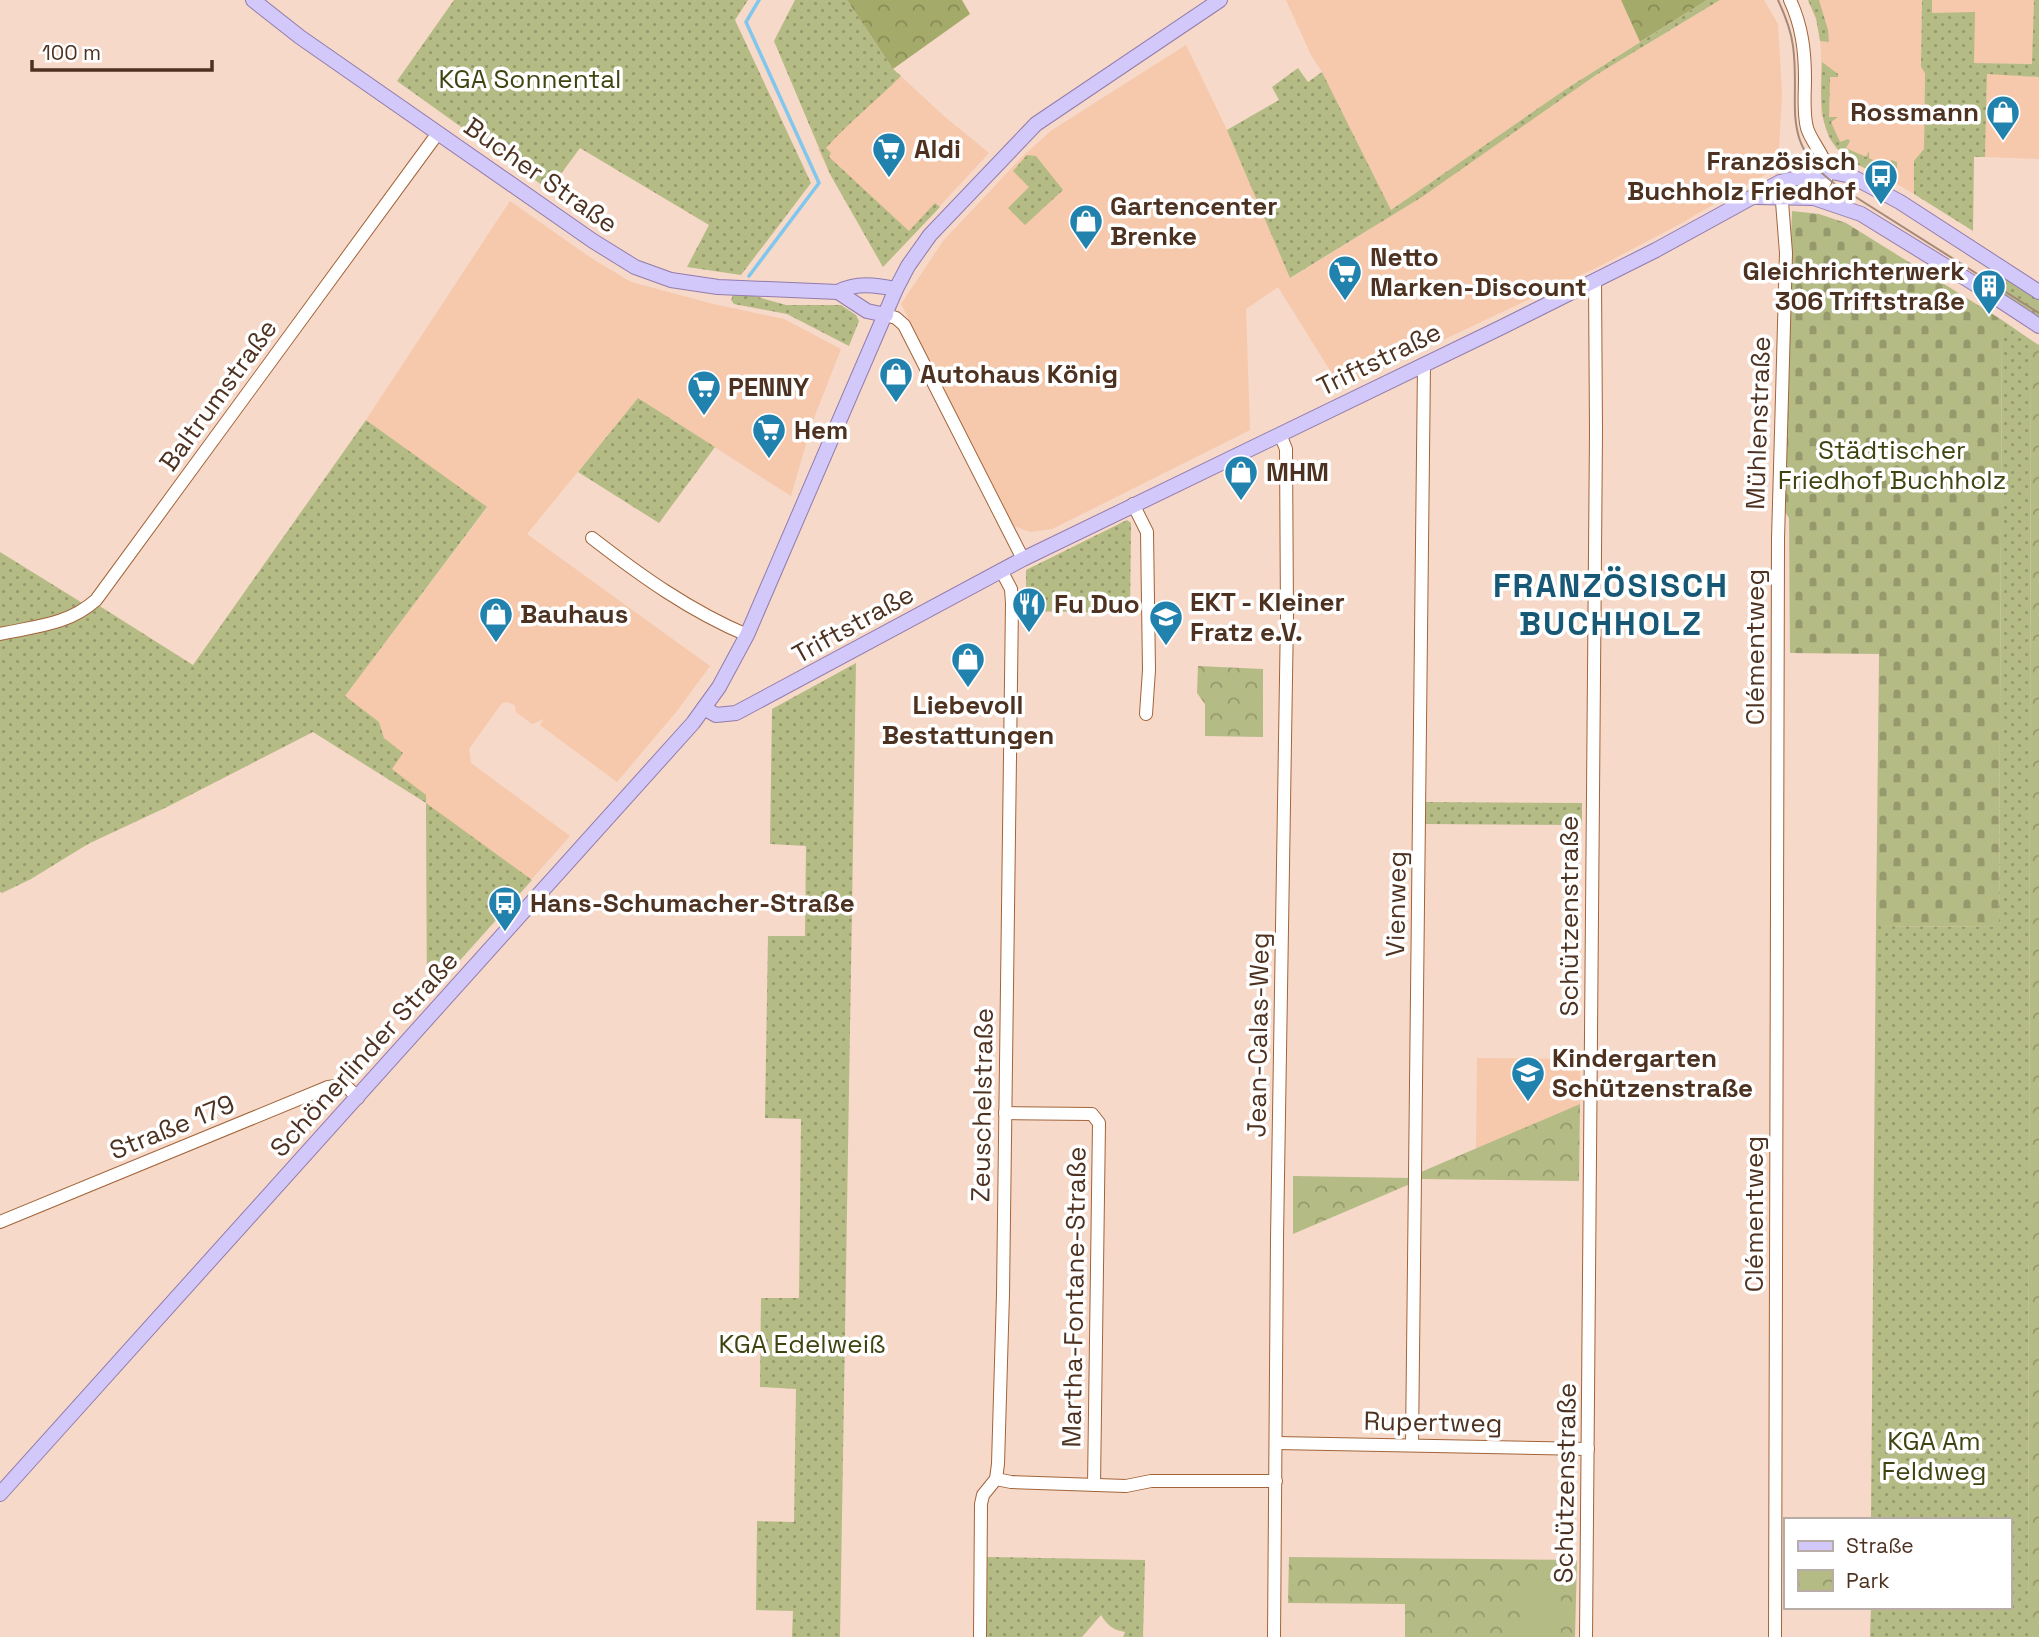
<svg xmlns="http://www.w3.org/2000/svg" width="2039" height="1637" font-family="'Space Grotesk',sans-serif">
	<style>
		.built { fill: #f6c8ac }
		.grass { fill: url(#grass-dots) }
		.forest { fill: url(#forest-crowns) }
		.cemetery { fill: url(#cemetery-stones) }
		.park { fill: url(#park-crowns) }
		.pitch { fill: #b5bb85 }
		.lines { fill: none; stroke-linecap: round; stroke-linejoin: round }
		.stream { stroke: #81c7ed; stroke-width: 3.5 }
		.minor-casing { stroke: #a2643a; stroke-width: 14 }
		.major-casing { stroke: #927cac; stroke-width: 16 }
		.minor { stroke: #fff; stroke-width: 12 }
		.major { stroke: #d3c8fa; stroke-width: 14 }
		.tram { stroke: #a68978; stroke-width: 2 }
		.labels { text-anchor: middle; stroke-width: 7; stroke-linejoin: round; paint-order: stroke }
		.park-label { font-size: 26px; fill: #404411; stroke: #fff }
		.poi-label { font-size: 26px; font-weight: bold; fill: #4e3221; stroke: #fff; text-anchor: start }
		.street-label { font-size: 26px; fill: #4e3221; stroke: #fff }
		.district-label { font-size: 33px; font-weight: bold; letter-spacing: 2px; fill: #165876; stroke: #fff }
	</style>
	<defs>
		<pattern id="grass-dots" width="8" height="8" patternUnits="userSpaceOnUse" patternTransform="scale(1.75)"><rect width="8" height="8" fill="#b5bb85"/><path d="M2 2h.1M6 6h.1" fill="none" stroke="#95996c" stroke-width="1.8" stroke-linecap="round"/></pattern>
		<pattern id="forest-crowns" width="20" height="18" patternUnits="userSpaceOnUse" patternTransform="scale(1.75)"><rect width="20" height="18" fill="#a4aa69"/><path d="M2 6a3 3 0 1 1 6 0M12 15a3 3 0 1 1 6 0" fill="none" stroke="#888b56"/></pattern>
		<pattern id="cemetery-stones" width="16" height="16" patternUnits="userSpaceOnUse" patternTransform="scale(1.75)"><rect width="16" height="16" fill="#b5bb85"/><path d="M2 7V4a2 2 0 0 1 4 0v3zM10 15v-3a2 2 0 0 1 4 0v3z" fill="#95996c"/></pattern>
		<pattern id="park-crowns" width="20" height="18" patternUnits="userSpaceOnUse" patternTransform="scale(1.75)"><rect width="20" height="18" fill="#b5bb85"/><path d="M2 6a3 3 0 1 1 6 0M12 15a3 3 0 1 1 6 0" fill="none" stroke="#95996c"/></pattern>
	</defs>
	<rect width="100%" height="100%" fill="#f6d9c8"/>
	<!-- built -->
	<g class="built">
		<polygon points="1286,0 1621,0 1640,42 1566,89 1391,210 1322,72 1311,55"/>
		<polygon points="1720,0 1764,0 1778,24 1782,93 1778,167 1680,224 1600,266 1341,388 1278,287 1246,309 1250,430 1052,529 1030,532 1014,526 901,304 943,241 1024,155 1052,130 1186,45 1227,130 1291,278 1422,197 1596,75"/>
		<polygon points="1808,0 1922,0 1921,67 1925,73 1924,150 1914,161 1914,194 1880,174 1854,163 1840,152 1829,138 1821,113 1821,52 1819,28"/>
		<polygon points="1932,0 2034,0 2033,64 1974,63 1932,13"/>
		<polygon points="893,69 945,117 989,153 883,267 830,174 818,149"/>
		<polygon points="1987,73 2039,77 2039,159 1985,157"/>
		<polygon points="510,201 591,258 631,282 713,304 784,319 841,349 812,423 791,496 638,398 527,534 710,666 677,711 617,782 540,725 544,719 532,724 516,712 515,705 507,702 502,703 469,749 471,763 570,836 427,997 426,796 392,769 379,722 345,696 487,508 366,420"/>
		<polygon points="1477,1058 1580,1059 1580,1104 1476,1149"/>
	</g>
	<!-- grass -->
	<g class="grass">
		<polygon points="454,0 748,0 735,20 811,183 741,275 687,267 709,225 580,148 549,190 397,81"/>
		<path d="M795 0H847L893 69 901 76C876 101 849 122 826 148L831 153 829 157 909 231 935 203 940 207 883 267 830 174 774 41Z"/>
		<polygon points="1707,0 1720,0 1596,75 1422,197 1290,278 1227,130 1279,100 1272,87 1298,68 1308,82 1322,72 1391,210 1566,89"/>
		<polygon points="1808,0 1819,0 1828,30 1829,42 1820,41 1816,18"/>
		<polygon points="1922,0 1932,0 1932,13 1975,12 1974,63 2032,64 2034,0 2039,0 2039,77 1987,74 1985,157 1974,157 1973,231 1914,194 1914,161 1924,149 1925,73 1921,67"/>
		<path d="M1822 62 1838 74V77H1830L1829 117H1838L1831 122 1840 142 1848 139 1850 141 1846 148 1866 157 1869 151V158L1887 167 1891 160 1897 162V184C1882 175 1866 170 1852 161 1816 139 1821 99 1822 62Z"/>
		<polygon points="1027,155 1036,156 1063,190 1025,225 1008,208 1029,187 1013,171"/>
		<polygon points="1995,268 2039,296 2039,321 1984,285"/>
		<polygon points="733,295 751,295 786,305 841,305 856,315 859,321 849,346 787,314 734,304 731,300"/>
		<polygon points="2002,320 2031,340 2028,1637 1870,1637 1871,1607 2009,1607 2009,1520 1871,1520 1876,926 1999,927"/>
		<polygon points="638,398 715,447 659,523 578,472"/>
		<polygon points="366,420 487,507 345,696 379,722 384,738 403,753 392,769 426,795 426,803 532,880 427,997 426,803 313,732 167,807 88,844 31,879 2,893 0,892 0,639 67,625 98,605 193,665"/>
		<polygon points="1127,520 1131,523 1130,613 1026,611 1026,570"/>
		<polygon points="0,552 84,604 74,613 0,629"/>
		<polygon points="856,663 840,1637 792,1637 793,1611 756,1610 757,1521 794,1522 796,1389 760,1387 761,1298 799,1298 801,1119 765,1118 768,936 805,936 806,846 770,844 772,709"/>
		<polygon points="1425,802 1582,803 1582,825 1424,824"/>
		<path d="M985 1557 1145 1560 1143 1637H1123L1125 1632C1113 1630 1107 1625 1101 1615L1082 1637H985Z"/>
	</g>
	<!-- forest -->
	<g class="forest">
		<polygon points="847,0 962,0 970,14 893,69"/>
		<polygon points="1621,0 1707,0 1640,42"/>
	</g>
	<!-- cemetery -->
	<polygon class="cemetery" points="1792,211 1819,214 1846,223 2002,320 1999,927 1876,926 1879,654 1790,653 1789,518 1785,512 1783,464"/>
	<!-- park -->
	<g class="park">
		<polygon points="2031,340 2039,345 2039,1637 2028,1637"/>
		<polygon points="1198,666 1263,669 1263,737 1205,736 1205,704 1197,693"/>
		<polygon points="1580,1104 1579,1181 1421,1179 1421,1172"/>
		<polygon points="1293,1176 1410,1178 1410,1184 1293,1234"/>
		<polygon points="1289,1557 1577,1560 1575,1637 1405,1637 1405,1604 1288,1603"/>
	</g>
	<!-- pitch -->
	<rect class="pitch" x="1525" y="1580" width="36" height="55"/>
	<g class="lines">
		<!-- stream -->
		<polyline class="stream" points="749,276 819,183 746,22 759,0"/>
		<!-- minor casing -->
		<g class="minor-casing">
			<g id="minor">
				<path d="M1790 0C1802 26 1805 51 1805 79 1805 95 1803 112 1807 128 1812 145 1834 164 1825 182L1802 196"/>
				<polyline points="886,315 896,318 904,325 1023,559"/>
				<polyline points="1133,504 1147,532 1149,670 1146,714"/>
				<path d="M592 538C641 576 690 611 747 635"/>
				<path d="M0 634C36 626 68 625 96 600L438 133"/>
				<polyline points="1005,1113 1092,1114 1099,1123 1094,1485"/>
				<polyline points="0,1222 328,1087 345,1085 358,1098"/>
				<polyline points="1277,1443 1588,1449"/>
				<polyline points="1412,1444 1424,364"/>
				<polyline points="996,1479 1011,1482 1126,1486 1151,1481 1276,1481"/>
				<polyline points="980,1637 981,1504 983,1495 996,1479 998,1464 1003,1294 1012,603 1011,589 1001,570"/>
				<polyline points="1274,1637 1277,1239 1287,616 1286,449 1280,434"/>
				<polyline points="1586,1637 1596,432 1595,280"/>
				<polyline points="1775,1637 1778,539 1786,253 1781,189"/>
			</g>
		</g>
		<!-- major casing -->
		<g class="major-casing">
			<g id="major">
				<polyline points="253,0 300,37 593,241 635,267 671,280 718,287 838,292 867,311 886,315"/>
				<polyline points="1757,197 1814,198 1861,214 1978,286 2039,326"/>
				<path d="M838 292C856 282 876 285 896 289"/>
				<polyline points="704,708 716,715 736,713 1023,559 1502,327 1656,250 1780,182 1827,171 1851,176 1900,202 2039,292"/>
				<polyline points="0,1494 693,723 719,687 747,635 896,289 908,266 930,235 1036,124 1220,0"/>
			</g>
		</g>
		<!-- minor -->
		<use href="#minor" class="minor"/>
		<!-- major -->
		<use href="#major" class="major"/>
		<!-- tram -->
		<path class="tram" d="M1778 0C1785 15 1791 30 1793 46 1801 104 1778 141 1835 184L2039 313"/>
	</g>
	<!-- icons -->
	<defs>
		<g id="shop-pin" transform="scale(1.75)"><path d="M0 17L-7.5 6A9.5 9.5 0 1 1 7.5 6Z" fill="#2182ae" stroke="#fff"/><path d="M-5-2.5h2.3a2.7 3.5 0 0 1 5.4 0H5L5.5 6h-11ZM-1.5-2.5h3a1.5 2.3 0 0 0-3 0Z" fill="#fff"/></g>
		<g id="supermarket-pin" transform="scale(1.75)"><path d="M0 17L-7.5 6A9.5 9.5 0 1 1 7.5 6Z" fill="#2182ae" stroke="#fff"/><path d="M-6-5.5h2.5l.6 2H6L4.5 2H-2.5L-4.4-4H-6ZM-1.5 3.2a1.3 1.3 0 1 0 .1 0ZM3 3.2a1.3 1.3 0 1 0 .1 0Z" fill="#fff"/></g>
		<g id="bus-pin" transform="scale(1.75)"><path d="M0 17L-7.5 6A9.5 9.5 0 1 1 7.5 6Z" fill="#2182ae" stroke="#fff"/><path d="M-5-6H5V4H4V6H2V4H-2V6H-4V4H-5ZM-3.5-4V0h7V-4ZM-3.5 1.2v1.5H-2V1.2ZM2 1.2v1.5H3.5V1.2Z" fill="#fff"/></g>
		<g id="building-pin" transform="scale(1.75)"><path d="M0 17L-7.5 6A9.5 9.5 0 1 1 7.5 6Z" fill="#2182ae" stroke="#fff"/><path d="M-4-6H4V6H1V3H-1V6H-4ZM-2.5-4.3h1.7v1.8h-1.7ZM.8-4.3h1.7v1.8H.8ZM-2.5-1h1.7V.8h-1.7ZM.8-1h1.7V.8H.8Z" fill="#fff"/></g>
		<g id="restaurant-pin" transform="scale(1.75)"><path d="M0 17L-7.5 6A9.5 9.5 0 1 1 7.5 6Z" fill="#2182ae" stroke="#fff"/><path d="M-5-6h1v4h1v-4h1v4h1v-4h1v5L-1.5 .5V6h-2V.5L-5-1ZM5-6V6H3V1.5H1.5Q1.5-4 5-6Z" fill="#fff"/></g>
		<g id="school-pin" transform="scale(1.75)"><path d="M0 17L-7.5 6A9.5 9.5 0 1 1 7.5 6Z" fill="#2182ae" stroke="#fff"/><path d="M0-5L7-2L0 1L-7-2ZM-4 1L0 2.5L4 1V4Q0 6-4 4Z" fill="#fff"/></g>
	</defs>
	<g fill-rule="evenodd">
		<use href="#shop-pin" x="2003" y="112"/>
		<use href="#supermarket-pin" x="889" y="149"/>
		<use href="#bus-pin" x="1881" y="176"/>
		<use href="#shop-pin" x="1086" y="221"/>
		<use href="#supermarket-pin" x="1345" y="272"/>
		<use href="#building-pin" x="1989" y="286"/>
		<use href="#shop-pin" x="896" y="374"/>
		<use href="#supermarket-pin" x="704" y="387"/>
		<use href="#supermarket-pin" x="769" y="430"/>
		<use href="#shop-pin" x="1241" y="472"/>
		<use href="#restaurant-pin" x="1029" y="604"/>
		<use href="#shop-pin" x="496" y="614"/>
		<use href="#school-pin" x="1166" y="617"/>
		<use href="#shop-pin" x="968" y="659"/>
		<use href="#bus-pin" x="505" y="903"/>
		<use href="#school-pin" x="1528" y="1073"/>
	</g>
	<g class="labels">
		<!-- park labels -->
		<g class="park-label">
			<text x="530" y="88">KGA Sonnental</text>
			<text x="1892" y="459">Städtischer<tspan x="1892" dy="30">Friedhof Buchholz</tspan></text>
			<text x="802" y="1353">KGA Edelweiß</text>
			<text x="1934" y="1450">KGA Am<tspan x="1934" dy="30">Feldweg</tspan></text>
		</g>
		<!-- poi labels -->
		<g class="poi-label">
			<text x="1979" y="121" text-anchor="end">Rossmann</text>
			<text x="914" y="158">Aldi</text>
			<text x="1856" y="170" text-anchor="end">Französisch<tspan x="1856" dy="30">Buchholz Friedhof</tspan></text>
			<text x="1110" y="215">Gartencenter<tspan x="1110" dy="30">Brenke</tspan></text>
			<text x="1370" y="266">Netto<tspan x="1370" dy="30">Marken-Discount</tspan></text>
			<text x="1965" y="280" text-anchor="end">Gleichrichterwerk<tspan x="1965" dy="30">306 Triftstraße</tspan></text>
			<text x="920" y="383">Autohaus König</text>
			<text x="728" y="396">PENNY</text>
			<text x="794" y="439">Hem</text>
			<text x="1266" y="481">MHM</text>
			<text x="1190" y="611">EKT - Kleiner<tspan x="1190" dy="30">Fratz e.V.</tspan></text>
			<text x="1054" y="613">Fu Duo</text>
			<text x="520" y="623">Bauhaus</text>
			<text x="968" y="714" text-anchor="middle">Liebevoll<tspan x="968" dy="30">Bestattungen</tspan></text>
			<text x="530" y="912">Hans-Schumacher-Straße</text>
			<text x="1552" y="1067">Kindergarten<tspan x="1552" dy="30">Schützenstraße</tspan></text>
		</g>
		<!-- street labels -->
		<g class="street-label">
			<text transform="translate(541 175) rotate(35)" y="9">Bucher Straße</text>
			<text transform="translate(1379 359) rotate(-26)" y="9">Triftstraße</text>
			<text transform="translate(218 395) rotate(-54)" y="9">Baltrumstraße</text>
			<text transform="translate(1758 423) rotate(-88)" y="9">Mühlenstraße</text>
			<text transform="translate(853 624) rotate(-29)" y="9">Triftstraße</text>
			<text transform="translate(1755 647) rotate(-90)" y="9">Clémentweg</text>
			<text transform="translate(1396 904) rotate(-89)" y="9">Vienweg</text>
			<text transform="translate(1569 916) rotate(-90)" y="9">Schützenstraße</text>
			<text transform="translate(1258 1035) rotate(-89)" y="9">Jean-Calas-Weg</text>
			<text transform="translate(364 1054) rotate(-48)" y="9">Schönerlinder Straße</text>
			<text transform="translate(982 1105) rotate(-89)" y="9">Zeuschelstraße</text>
			<text transform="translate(172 1127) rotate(-22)" y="9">Straße 179</text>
			<text transform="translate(1754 1214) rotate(-90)" y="9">Clémentweg</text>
			<text transform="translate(1074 1297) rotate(-89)" y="9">Martha-Fontane-Straße</text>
			<text transform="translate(1433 1422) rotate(1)" y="9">Rupertweg</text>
			<text transform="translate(1565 1483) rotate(-89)" y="9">Schützenstraße</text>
		</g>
		<!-- district labels -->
		<g class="district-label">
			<text x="1611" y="597">FRANZÖSISCH<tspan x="1611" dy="38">BUCHHOLZ</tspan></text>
		</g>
	</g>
	<!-- legend -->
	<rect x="1784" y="1518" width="228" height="91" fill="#ffffff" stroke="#b8ada6" stroke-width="2"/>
	<rect x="1798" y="1541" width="35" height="10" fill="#d3c8fa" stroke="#b8ada6" stroke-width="2"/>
	<text x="1846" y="1553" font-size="21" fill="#4e3221">Straße</text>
	<rect x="1798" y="1570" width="35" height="21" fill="url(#park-crowns)" stroke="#b8ada6" stroke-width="2"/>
	<text x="1846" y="1588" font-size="21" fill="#4e3221">Park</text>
	<!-- scale -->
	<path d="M32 60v10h180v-10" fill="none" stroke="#4e3221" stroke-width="3.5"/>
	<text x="42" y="60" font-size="21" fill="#4e3221" stroke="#ffffff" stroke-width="5" paint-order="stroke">100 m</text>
</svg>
